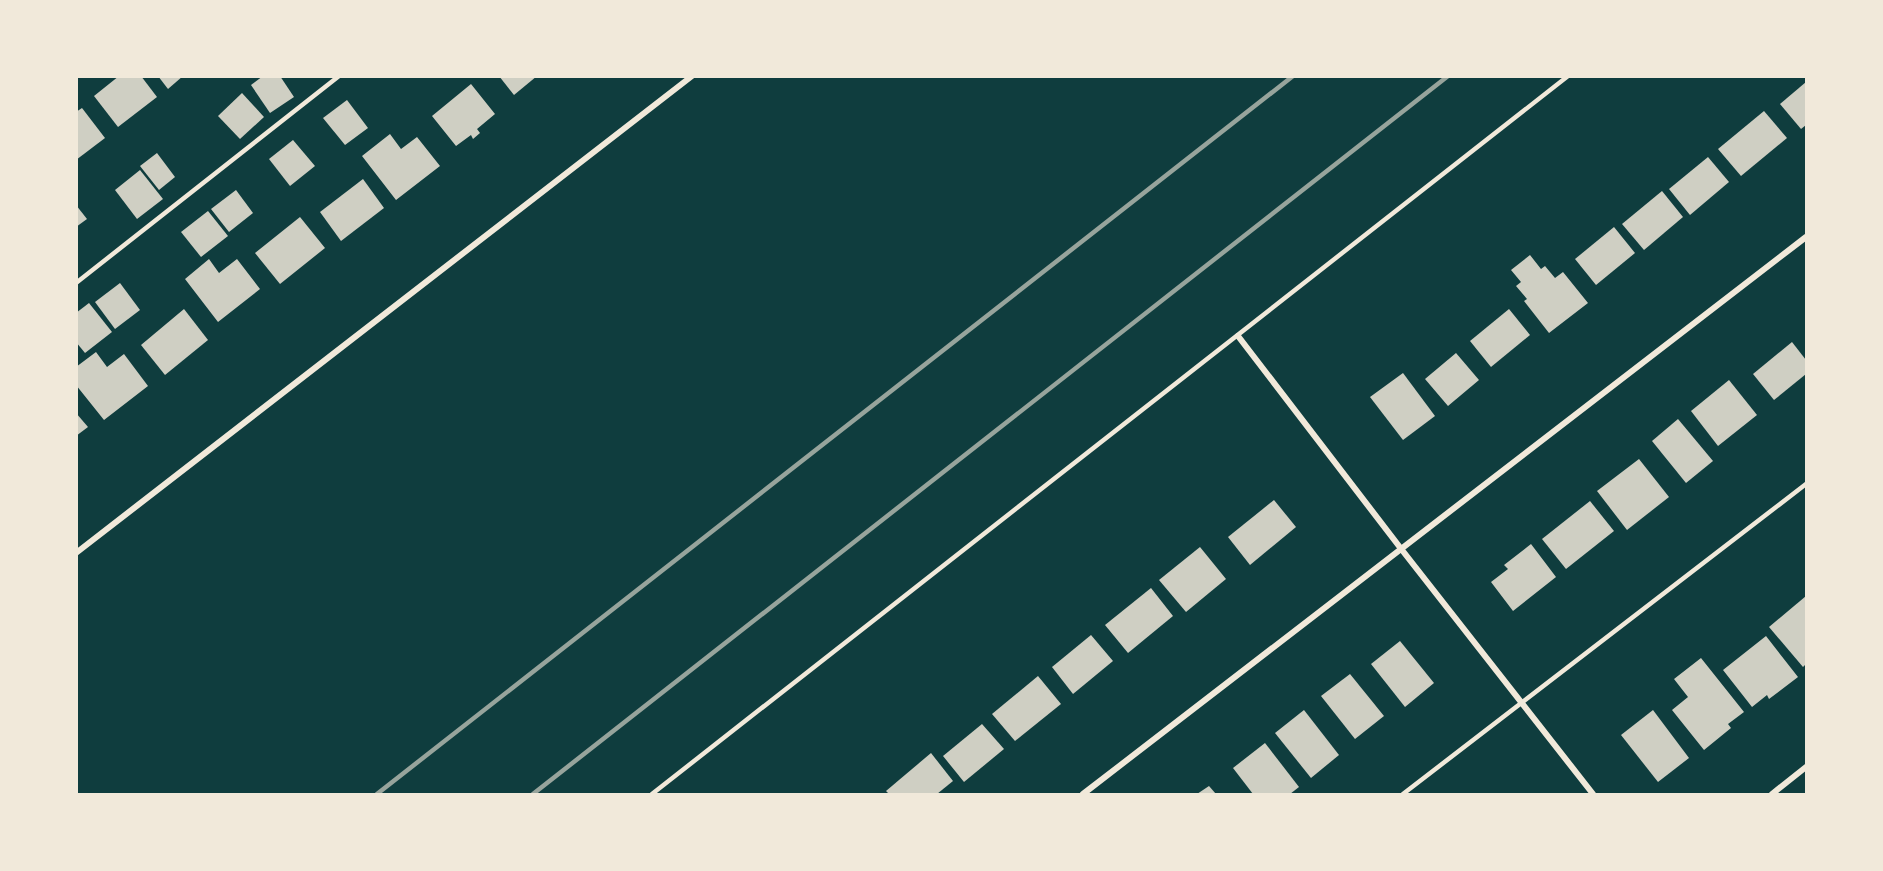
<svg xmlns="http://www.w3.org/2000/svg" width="1883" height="871" font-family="'PT Sans Narrow',sans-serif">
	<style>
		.building { fill: #cfcfc3 }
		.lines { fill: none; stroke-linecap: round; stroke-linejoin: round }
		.service { stroke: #f1e9da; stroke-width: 4.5 }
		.minor { stroke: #f1e9da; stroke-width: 6 }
		.rail { stroke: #97a49c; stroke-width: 4.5 }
	</style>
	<rect width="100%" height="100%" fill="#0f3d3e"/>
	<!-- building -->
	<g class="building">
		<polygon points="119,76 141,76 157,97 118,127 94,96"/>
		<polygon points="158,76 183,76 168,89"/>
		<polygon points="263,76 280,76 294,97 270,113 251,85"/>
		<polygon points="499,76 537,76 514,95"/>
		<polygon points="1806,82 1806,125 1801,129 1780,104"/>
		<polygon points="471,84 495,114 477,129 480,133 473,139 471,135 456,146 432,116"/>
		<polygon points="242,93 264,117 240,139 218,116"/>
		<polygon points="347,100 368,128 345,145 323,118"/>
		<polygon points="82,108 105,138 76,160 76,112"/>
		<polygon points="1764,111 1787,138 1741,176 1718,149"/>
		<polygon points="390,134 401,149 417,137 440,166 396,200 362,156"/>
		<polygon points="293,140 315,166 290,186 269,159"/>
		<polygon points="157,153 175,177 159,190 140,166"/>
		<polygon points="1708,157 1729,182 1690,215 1669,189"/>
		<polygon points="140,170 163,199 137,219 115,190"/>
		<polygon points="363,179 384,208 341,241 320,212"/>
		<polygon points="236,190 253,213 229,232 211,209"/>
		<polygon points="1662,191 1683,217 1644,250 1622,224"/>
		<polygon points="76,205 87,219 76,227"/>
		<polygon points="208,211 228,236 201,257 181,232"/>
		<polygon points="300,217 325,248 280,284 255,253"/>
		<polygon points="1614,227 1635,253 1596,285 1575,259"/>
		<polygon points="1530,255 1541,269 1545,266 1555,278 1563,272 1588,303 1549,333 1524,301 1527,299 1516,286 1521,282 1511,270"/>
		<polygon points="209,259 219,273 237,259 260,289 218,322 185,279"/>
		<polygon points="120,283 140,310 115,329 95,302"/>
		<polygon points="89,303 112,332 85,353 76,342 76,313"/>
		<polygon points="184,309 208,340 165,375 141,345"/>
		<polygon points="1509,309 1530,335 1491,367 1470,341"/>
		<polygon points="1792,342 1806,360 1806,374 1774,400 1753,374"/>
		<polygon points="96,352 107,367 124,354 148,386 104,420 76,385 76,367"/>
		<polygon points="1456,353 1479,380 1448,406 1425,379"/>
		<polygon points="1403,373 1435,416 1403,440 1370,397"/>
		<polygon points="1729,380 1757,415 1718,446 1691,411"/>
		<polygon points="76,413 88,427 76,436"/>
		<polygon points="1678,419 1713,461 1686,483 1652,441"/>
		<polygon points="1639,459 1669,497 1627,530 1597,491"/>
		<polygon points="1274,500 1296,527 1250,565 1228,537"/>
		<polygon points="1590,501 1614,531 1566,569 1542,539"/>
		<polygon points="1531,544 1556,577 1513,611 1491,582 1508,569 1504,565"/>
		<polygon points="1200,547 1226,579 1186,612 1159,580"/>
		<polygon points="1151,588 1173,616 1128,653 1105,625"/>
		<polygon points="1806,596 1806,664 1803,667 1769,627"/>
		<polygon points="1091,635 1113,661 1073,694 1052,667"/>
		<polygon points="1766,636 1798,677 1769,699 1767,695 1752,707 1723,670"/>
		<polygon points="1400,641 1434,683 1405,707 1371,664"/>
		<polygon points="1701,658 1744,712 1728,724 1731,728 1704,750 1672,710 1688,697 1674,679"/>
		<polygon points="1350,674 1384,716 1355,739 1321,696"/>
		<polygon points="1038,676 1061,704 1015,741 992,714"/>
		<polygon points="1304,710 1339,755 1311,778 1275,733"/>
		<polygon points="1653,710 1689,758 1658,782 1621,735"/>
		<polygon points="982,724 1004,749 964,782 943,756"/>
		<polygon points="1265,743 1299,787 1290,794 1253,794 1233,768"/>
		<polygon points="931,753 953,781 937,794 889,794 886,791"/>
		<polygon points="1209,786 1216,794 1197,794"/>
	</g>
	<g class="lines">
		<!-- service -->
		<g class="service">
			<polyline points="76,283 339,76"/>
			<polyline points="652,794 1568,76"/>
			<polyline points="1403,794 1806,484"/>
		</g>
		<!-- minor -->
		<g class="minor">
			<polyline points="1238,336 1402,550 1593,794"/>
			<polyline points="76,553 692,76"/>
			<polyline points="1083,794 1806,237"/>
			<polyline points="1772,794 1806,767"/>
		</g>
		<!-- rail -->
		<g class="rail">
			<polyline points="377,794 1293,76"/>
			<polyline points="533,794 1448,76"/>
		</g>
	</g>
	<!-- border -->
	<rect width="1883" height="871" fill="none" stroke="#f1e9da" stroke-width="156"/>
</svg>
